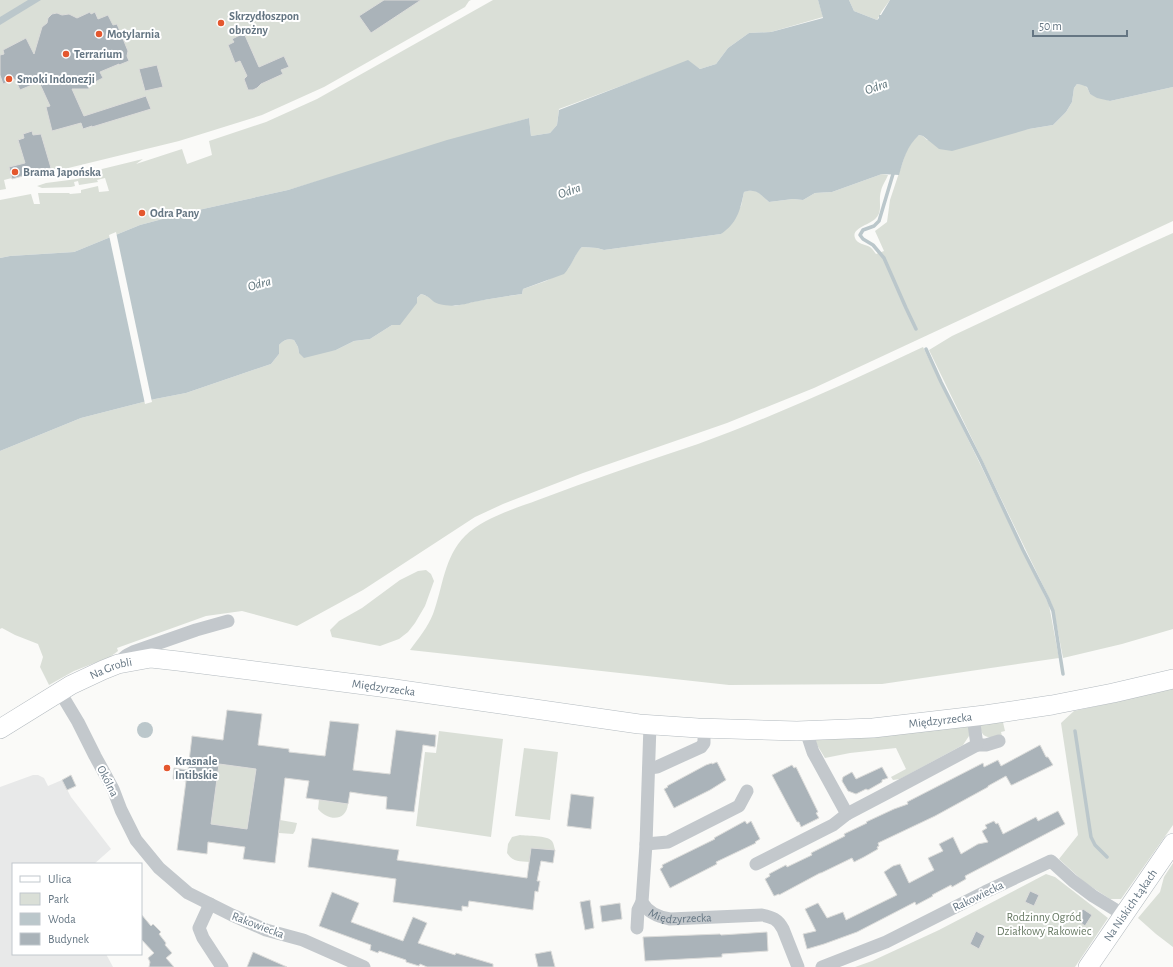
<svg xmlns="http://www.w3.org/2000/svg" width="1173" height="967" font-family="'Alegreya Sans',sans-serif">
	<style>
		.built { fill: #e8e9e9 }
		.green { fill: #dadfd7 }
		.water { fill: #bbc7cb }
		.pier { fill: #fafaf8 }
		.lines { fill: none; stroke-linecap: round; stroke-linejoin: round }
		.stream { stroke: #bbc7cb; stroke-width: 3.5 }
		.building { fill: #aab3b9; stroke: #dcdcda; fill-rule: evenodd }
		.secondary-casing { stroke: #b3babf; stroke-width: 20 }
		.street { stroke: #c3c8cc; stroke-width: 13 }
		.secondary { stroke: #fff; stroke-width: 19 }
		.poi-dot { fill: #e4572e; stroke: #fff; stroke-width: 1.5 }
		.labels { text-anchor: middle; stroke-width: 4; stroke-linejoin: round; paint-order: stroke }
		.poi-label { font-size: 12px; font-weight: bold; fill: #657683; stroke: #fff; text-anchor: start }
		.street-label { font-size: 12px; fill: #657683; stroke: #fff }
		.park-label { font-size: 12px; fill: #687a64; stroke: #fff }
		.water-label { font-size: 13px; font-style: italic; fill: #60757c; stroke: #fff }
	</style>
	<rect width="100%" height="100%" fill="#fafaf8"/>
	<!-- built -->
	<polygon class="built" points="33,775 38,775 44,778 48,786 62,780 71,797 111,849 94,864 13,864 13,954 106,954 113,967 0,967 0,787"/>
	<!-- green -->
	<g class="green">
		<polygon points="0,0 471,0 469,1 465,7 324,87 262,115 179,141 52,172 50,168 4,180 6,189 0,190"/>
		<polygon points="493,0 818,0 823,17 771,32 749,33 728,48 716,64 700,69 688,61 559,109 557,125 550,133 531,136 529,118 288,190 185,213 140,225 74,252 10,256 0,258 0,200 31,194 34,204 40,204 38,193 69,193 70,194 81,193 81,190 98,186 99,192 109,191 105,178 97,180 98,182 79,185 78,181 74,182 75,186 71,187 42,188 37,186 46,183 77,179 96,174 102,169 143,159 136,164 182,149 187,164 212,155 209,141 266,122 317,99"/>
		<polygon points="849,0 890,0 882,11 877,20 854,11"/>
		<path d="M1077 84C1086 85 1087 86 1090 94L1110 101 1173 87V221L814 388 727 423 583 473 503 504 475 517 363 590 297 626 242 611 206 616 117 648 118 651 110 657 74 671 49 685 40 667 43 657 38 644 15 635 2 628 0 629V451L81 418 155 399 186 393 271 364 279 354V345C284 340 287 338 294 340L298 347 299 353 336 350 354 341 370 339 392 325 421 294 455 306 477 301 522 294 523 289 546 281 568 269 578 251 582 247 597 248 604 250 721 234 741 206 744 192C757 188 759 193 769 202L793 199 803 200 815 193 832 192 882 174 888 175C886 180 882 186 881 191 878 201 883 211 876 218 870 225 851 228 855 238 857 244 865 244 870 247 873 249 874 252 876 254L884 251 875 231 887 222 890 200 906 152 913 140 919 135 923 136 927 140 1029 129 1053 125 1066 112 1072 102 1074 88Z"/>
		<polygon points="1173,233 1173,629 1122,644 1063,658 1054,611 1051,602 929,350 952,336 1144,246"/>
		<path d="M923 347 1049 605 1059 658 882 684 729 685 410 650C418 639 428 627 433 614 443 587 444 557 465 536 483 518 514 509 538 500 591 480 644 462 698 444 775 416 849 382 923 347Z"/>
		<polygon points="426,570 431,574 434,581 425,606 415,623 408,632 399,639 380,646 332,637 330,630 339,621 362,608 400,580 418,571"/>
		<polygon points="1173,688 1173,825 1121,899 1110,899 1084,882 1059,859 1078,835 1061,723 1074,711 1125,700"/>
		<path d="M1002 718 1005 731 1001 732 1002 736C991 738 981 740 980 725Z"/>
		<polygon points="965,724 969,727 969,736 963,745 900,779 893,780 891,777 906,769 896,748 850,753 825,758 814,740"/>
		<polygon points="439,731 503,739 491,837 416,826 425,752 436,753"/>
		<polygon points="524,748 558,752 550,820 515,816"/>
		<polygon points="219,764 256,769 247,829 211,824"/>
		<path d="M319 800 348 804C346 822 328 821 318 809Z"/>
		<polygon points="280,820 297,823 295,831 293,834 279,833"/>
		<path d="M520 835C527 836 547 835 552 841 554 844 554 847 555 850L531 848 530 862C519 861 513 862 507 853L508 844 512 837Z"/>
		<polygon points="1173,863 1173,947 1156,934 1138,918 1160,892 1164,877"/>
		<polygon points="1046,874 1055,877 1108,918 1075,967 855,967 872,961 939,930"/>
	</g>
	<!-- water -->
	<g class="water">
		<polygon points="28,0 41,0 0,25 0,17"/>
		<path d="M818 0H849L854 11 877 20 879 18V15H881L890 0H1173V87L1110 101 1097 98 1090 94 1087 87 1082 85 1077 84 1074 88 1072 102 1066 112 1053 125 1029 129 952 151 939 149 923 136 919 135C907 146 903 160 899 175L882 174 832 192 815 193 803 200 793 199 769 202C760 194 756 188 744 192 740 211 737 223 721 234L604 250 597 248 582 247C574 255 572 266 564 274L523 289 522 294C508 296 493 298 479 301 463 304 455 308 439 304 431 302 431 296 421 294L417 298V303L400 325H392L370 339 354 341 336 350 304 358 299 353 298 347 294 340C287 338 284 340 279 345V354L271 364 186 393 155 399 81 418 0 451V258L10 256 74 252 140 225 185 213 288 190 447 140 529 118 531 136 550 133 557 125 559 110 688 60 700 69 716 64 728 48 749 33 771 32 823 18Z"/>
		<circle cx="145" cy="730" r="8"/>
	</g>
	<!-- pier -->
	<polygon class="pier" points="116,232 152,402 145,404 109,235"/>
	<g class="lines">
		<!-- stream -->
		<g class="stream">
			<polyline points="892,171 893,174 879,221 874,226 863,230 860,235 863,239 873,245 884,258 906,308 916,329"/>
			<polyline points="926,349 941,382 981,461 1023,550 1048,599 1053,611 1063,674"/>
			<polyline points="1075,731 1091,837 1095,845 1107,857"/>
		</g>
	</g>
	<!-- building -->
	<g class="building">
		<polygon points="384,0 421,0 371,33 359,16"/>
		<polygon points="90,12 91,14 95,12 98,19 108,15 113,25 117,24 128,51 127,56 129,61 119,65 119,64 100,72 103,78 89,85 89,89 72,89 84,116 146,96 151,109 92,127 92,126 83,129 81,123 52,131 46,107 50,106 39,82 20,90 15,79 3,84 0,75 0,55 4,54 3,50 26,38 34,54 42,27 47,23 48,18 52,14 57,13 62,15 69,14 77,18"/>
		<polygon points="244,33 259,67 284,56 289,67 281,70 283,74 261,84 257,88 253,90 248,90 244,79 247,76 240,61 235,63 228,45 234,42 232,39"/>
		<polygon points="157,65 163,87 145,91 139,69"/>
		<polygon points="32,131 33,135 41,134 51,168 12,179 9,167 25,163 18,140 24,138 23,134"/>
		<path d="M227 710 262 714 258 745 289 749V752L325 756 330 721 359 724 353 770 390 774 396 730 436 735 435 747 423 745 414 812 386 809 387 797 363 794 350 792 348 804 306 798 309 781 285 778 275 863 243 859 245 847 208 842 207 854 177 850 186 781 173 779 174 768 188 770 192 736 223 740ZM219 764 256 769 247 829 211 824Z"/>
		<polygon points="1040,745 1046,757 1048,757 1053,765 1012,785 1011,785 1006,776 988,786 988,787 935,816 878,843 879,846 877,847 878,849 864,857 854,862 852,858 821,873 820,873 779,895 779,894 774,896 765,879 770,876 769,874 786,865 787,867 812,855 811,853 845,836 844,834 867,823 866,822 894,809 908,804 907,802 983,763 984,767 998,760 1001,766"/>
		<polygon points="717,762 726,780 710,790 674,808 664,789 668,787 667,786 706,765 712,763 712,764"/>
		<polygon points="792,765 794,768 796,767 818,812 816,813 819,818 801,827 799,822 797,822 772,775"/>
		<polygon points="882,767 888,778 882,780 882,782 868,790 866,789 856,794 848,791 842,781 843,777 852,772 856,779"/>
		<polygon points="71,775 76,786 67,790 62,780"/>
		<polygon points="571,794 594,797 591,829 567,826"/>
		<polygon points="1058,811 1065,824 965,876 966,879 952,887 951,885 932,895 933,896 916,905 915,902 857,932 824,944 807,949 803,934 816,931 805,909 818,903 827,918 843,912 846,920 897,895 884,872 893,866 900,864 909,883 934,870 928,858 943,851 939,844 953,837 961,854 978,844 988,842 982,831 987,828 985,825 994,821 996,824 998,823 1003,834 1036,817 1038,821"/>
		<polygon points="745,821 747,824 751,821 760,839 755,842 756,843 716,862 717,864 670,888 660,869 663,867 662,865 715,839 714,838"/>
		<polygon points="312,838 399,850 397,860 527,878 531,848 555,850 553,863 541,861 537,881 540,881 538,892 535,891 533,910 469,901 468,907 462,906 462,911 393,902 396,879 308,867"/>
		<polygon points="1030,891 1039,895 1034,906 1025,902"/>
		<polygon points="332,892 359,903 351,922 403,941 413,917 427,923 418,943 455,955 456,953 493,964 493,967 427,967 420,964 419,966 406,962 406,960 379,951 378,953 370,950 371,945 319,926"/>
		<polygon points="590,900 594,928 585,930 580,902"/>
		<polygon points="620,903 622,919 602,922 600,906"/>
		<polygon points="1083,909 1092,915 1085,926 1076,919"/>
		<polygon points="141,914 151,926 153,924 161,932 159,934 166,943 165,945 172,953 166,958 174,967 149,967 150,962 148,958 154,953 141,939"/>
		<polygon points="976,931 985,936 979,949 970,944"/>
		<polygon points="767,932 768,951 722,954 722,957 645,961 643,937 720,934 721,935"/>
		<polygon points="551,951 555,967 538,967 535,954"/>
		<polygon points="253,952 287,967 247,967"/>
	</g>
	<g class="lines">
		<!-- secondary casing -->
		<g class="secondary-casing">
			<g id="secondary">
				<path id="s2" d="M0 729 71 685 103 670 118 664 151 658 178 661 388 688 639 724 698 728 797 731 873 728 985 715 1052 705 1113 693 1173 679"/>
				<path id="s3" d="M1088 967 1173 843"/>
			</g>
		</g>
		<!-- street -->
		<g class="street">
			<polyline points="121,660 127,655 133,652 196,630 228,621"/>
			<polyline points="60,692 78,722 95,756 113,789 121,810 136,840 159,868 188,893 232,915 266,930 303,940 364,967"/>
			<path id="s1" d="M650 725 646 844 642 902C648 913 658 917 670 919L762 915C772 917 778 919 783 929L798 967"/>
			<polyline points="806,731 813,752 847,814"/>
			<polyline points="977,745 986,745 999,741"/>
			<polyline points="649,768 657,767 701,747 704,743 704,729"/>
			<polyline points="646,844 668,842 739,806 747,791"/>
			<polyline points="756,864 825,829 833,825 847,814 887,793 977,745 973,717"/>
			<polyline points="210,904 199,928 203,938 222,967"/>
			<polyline points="637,928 638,910 642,902"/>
			<polyline points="822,967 886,942 985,892 1051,861 1073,881 1093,896 1124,915"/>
		</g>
		<!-- secondary -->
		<use href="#secondary" class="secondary"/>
	</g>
	<!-- markers -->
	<g class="poi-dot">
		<circle cx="221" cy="23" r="4"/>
		<circle cx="99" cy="34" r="4"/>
		<circle cx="66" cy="54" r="4"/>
		<circle cx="9" cy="79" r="4"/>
		<circle cx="15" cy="172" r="4"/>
		<circle cx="142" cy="213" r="4"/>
		<circle cx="167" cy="768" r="4"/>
	</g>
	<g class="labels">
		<!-- poi labels -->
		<g class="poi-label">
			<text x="229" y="20">Skrzydłoszpon<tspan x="229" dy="14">obrożny</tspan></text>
			<text x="107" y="38">Motylarnia</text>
			<text x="74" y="58">Terrarium</text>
			<text x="17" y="83">Smoki Indonezji</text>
			<text x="23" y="176">Brama Japońska</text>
			<text x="150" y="217">Odra Pany</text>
			<text x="175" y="765">Krasnale<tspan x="175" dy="14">Intibskie</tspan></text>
		</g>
		<!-- street labels -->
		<g class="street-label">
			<text dy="4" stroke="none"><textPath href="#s2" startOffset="127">Na Grobli</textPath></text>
			<text dy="4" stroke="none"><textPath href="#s2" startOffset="403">Międzyrzecka</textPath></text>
			<text dy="4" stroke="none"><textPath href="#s2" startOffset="963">Międzyrzecka</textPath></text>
			<text transform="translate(108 781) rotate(63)" y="4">Okólna</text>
			<text transform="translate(978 896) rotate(-26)" y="4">Rakowiecka</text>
			<text dy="4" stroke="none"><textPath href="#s3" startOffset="75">Na Niskich Łąkach</textPath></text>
			<text dy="4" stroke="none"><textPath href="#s1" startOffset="221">Międzyrzecka</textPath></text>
			<text transform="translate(258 925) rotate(21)" y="4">Rakowiecka</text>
		</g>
		<!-- park labels -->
		<g class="park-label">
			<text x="1044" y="921">Rodzinny Ogród<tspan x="1044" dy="14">Działkowy Rakowiec</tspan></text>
		</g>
		<!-- water labels -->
		<g class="water-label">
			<text transform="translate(876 86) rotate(-19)" y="5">Odra</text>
			<text transform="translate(569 190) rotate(-19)" y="5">Odra</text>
			<text transform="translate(259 283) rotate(-15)" y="5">Odra</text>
		</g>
	</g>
	<!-- legend -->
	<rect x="12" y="863" width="130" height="92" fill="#ffffff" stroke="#c1c8cd"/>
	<rect x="20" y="876" width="20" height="6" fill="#ffffff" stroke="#c1c8cd"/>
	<text x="48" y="883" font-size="12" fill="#657683">Ulica</text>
	<rect x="20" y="893" width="20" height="12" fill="#dadfd7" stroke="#c1c8cd"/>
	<text x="48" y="903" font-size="12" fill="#657683">Park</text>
	<rect x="20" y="913" width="20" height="12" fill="#bbc7cb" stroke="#c1c8cd"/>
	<text x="48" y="923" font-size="12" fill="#657683">Woda</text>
	<rect x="20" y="933" width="20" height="12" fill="#aab3b9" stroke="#c1c8cd"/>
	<text x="48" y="943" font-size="12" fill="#657683">Budynek</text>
	<!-- scale -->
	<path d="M1033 30v6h94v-6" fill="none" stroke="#657683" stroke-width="2"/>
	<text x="1039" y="30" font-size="12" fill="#657683" stroke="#ffffff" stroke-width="3" paint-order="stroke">50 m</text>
</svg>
